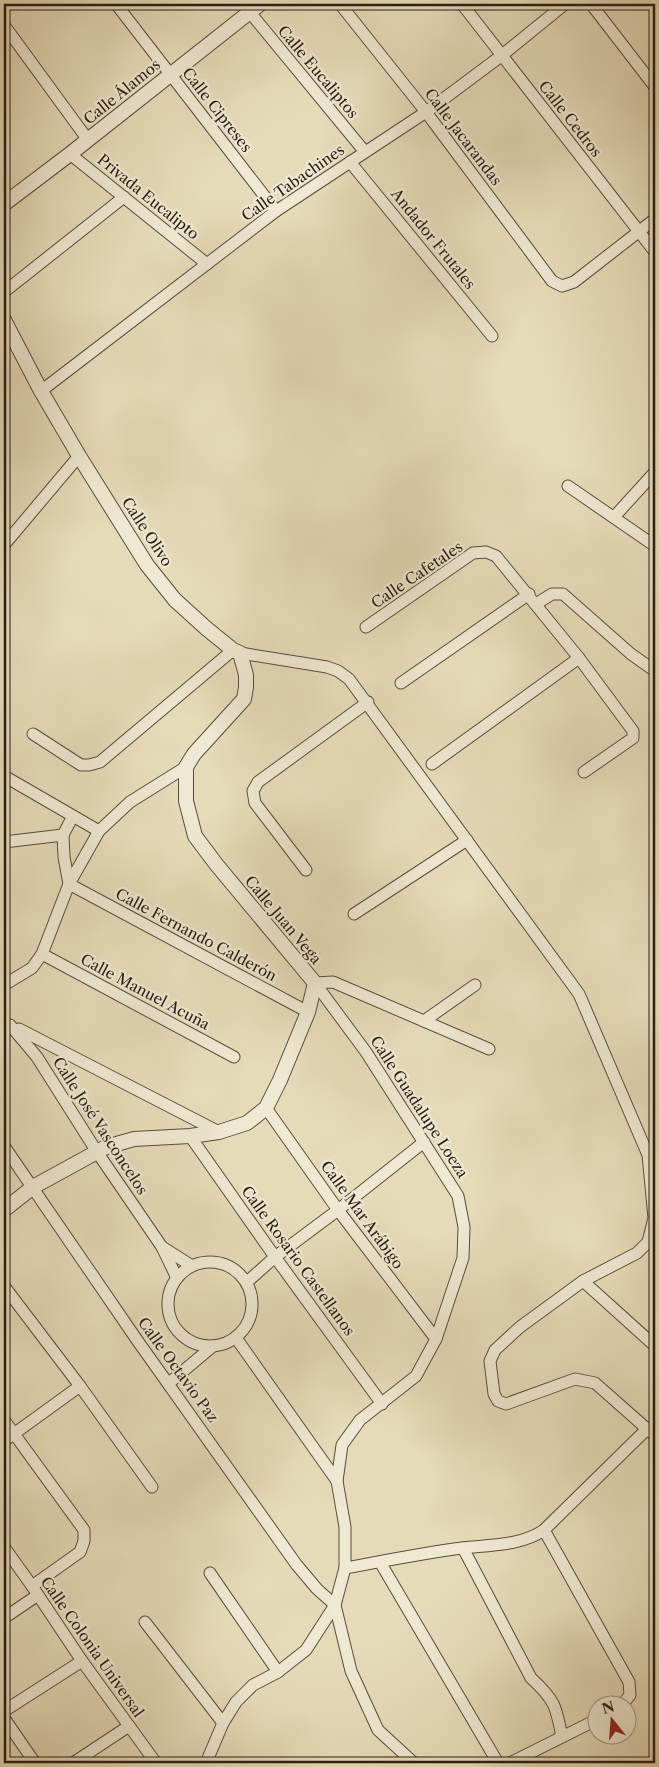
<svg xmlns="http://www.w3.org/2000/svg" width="659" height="1767" font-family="'Libre Caslon Text',serif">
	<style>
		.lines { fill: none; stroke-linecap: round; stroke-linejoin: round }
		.minor-casing { stroke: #584d3c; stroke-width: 13 }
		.tertiary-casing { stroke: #584d3c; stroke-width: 16 }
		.minor { stroke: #efe8d2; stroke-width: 11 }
		.tertiary { stroke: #efe8d2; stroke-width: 14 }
		.labels { text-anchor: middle; stroke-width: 4.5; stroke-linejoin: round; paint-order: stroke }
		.street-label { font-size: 15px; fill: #291e13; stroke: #efe8d2 }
	</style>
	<rect width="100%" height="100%" fill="#e6dbb9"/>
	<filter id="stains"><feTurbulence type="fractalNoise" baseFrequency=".004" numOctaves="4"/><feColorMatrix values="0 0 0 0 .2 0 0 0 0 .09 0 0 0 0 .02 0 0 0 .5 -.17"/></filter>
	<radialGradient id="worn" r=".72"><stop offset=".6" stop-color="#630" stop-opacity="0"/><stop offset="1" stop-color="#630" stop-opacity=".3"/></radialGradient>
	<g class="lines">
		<!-- minor casing -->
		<g class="minor-casing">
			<g id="minor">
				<polyline points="116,4 276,211"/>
				<polyline points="243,4 365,152"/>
				<polyline points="340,4 426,112 552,281 562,286 574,282 655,219"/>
				<polyline points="462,4 655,252"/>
				<polyline points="591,4 655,87"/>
				<polyline points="4,25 88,140"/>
				<polyline points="70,154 207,264"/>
				<polyline points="350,162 492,336"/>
				<polyline points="4,292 124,197"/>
				<polyline points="41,391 276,211 426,112 501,56 565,4"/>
				<polyline points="568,486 655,546"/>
				<polyline points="614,517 655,472"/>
				<polyline points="4,545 79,456"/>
				<polyline points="536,604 552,594 563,594 631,654 655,671"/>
				<polyline points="366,627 473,553 486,552 496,556 579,658 633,731 633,738 584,772"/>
				<polyline points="240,653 327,667 338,671 349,679 579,994 648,1155 654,1218 648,1242 637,1253 583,1281 520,1327 495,1350 490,1361 494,1394 498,1401 506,1404 575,1379 595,1383 655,1436"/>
				<polyline points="401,683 529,594"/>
				<polyline points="33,734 81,765 89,765 100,762 233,650"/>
				<polyline points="432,764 579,658"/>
				<polyline points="4,776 99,831"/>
				<polyline points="73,816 63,835 64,857 69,884 308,1012"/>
				<polyline points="4,842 63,835"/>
				<polyline points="306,870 255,803 253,791 258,782 368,702"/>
				<polyline points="354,914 467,840"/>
				<polyline points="42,954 234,1057"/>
				<polyline points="4,985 32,968 42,954 69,884 99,831 130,802 186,767"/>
				<polyline points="424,1021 475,985"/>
				<polyline points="10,1025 37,1057 97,1152 162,1247 177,1278"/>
				<polyline points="19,1029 219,1132"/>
				<polyline points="266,1108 338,1210 436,1339"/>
				<polyline points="190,1136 275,1257 382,1404"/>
				<polyline points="4,1146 137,1340 296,1564 317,1589 335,1605"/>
				<polyline points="162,1247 192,1266"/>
				<circle cx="210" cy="1304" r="42"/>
				<polyline points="583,1281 655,1346"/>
				<polyline points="247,1282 275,1257 338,1210 424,1142"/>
				<polyline points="4,1286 80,1386 152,1487"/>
				<polyline points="236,1338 337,1481"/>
				<polyline points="169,1383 213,1346"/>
				<polyline points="4,1420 84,1530 84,1541 80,1552 32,1586"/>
				<polyline points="4,1441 80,1386"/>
				<polyline points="544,1530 629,1682 630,1695 623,1704"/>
				<polyline points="4,1547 32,1586 82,1661 156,1763"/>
				<path d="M463 1548 531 1678C555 1700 556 1706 562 1737"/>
				<polyline points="380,1562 498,1763"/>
				<path d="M345 1568C384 1561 423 1553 462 1548 489 1545 521 1546 544 1530L647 1429"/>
				<polyline points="210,1573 278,1672"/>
				<polyline points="335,1605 351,1671 378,1730 414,1763"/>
				<polyline points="4,1618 38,1595"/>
				<polyline points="145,1622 223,1723"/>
				<polyline points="4,1711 82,1661"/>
				<polyline points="4,1718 35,1763"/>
				<polyline points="73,1763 129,1726"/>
				<polyline points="206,1763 223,1723 236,1702 253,1685 278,1672 306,1650 335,1605 345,1568 345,1527 337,1481 342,1445 360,1420 416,1376 436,1339 463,1258 464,1227 458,1196 366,1052 315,983 333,982 489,1049"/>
				<polyline points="510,1763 596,1720"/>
			</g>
		</g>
		<!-- tertiary casing -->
		<g class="tertiary-casing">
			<g id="tertiary">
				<polyline points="4,204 70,154 260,4"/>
				<polyline points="4,320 41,391 79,456 147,565 175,600 207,629 233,650 240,653 246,675 246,687 244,699 194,754 186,767 186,801 195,836 216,864 315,983 308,1012 280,1080 266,1108 247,1123 219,1132 190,1136 134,1139 106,1147 33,1187 4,1210"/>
			</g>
		</g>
		<!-- minor -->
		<use href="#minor" class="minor"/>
		<!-- tertiary -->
		<use href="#tertiary" class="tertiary"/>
	</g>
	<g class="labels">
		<!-- street labels -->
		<g class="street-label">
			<text transform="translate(318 72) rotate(50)" y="5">Calle Eucaliptos</text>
			<text transform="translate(122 92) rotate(-39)" y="5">Calle Álamos</text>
			<text transform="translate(217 110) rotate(52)" y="5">Calle Cipreses</text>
			<text transform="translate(570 119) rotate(52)" y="5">Calle Cedros</text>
			<text transform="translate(463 137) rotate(53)" y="5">Calle Jacarandas</text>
			<text transform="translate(293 183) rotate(-35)" y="5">Calle Tabachines</text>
			<text transform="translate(148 197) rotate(39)" y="5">Privada Eucalipto</text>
			<text transform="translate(433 239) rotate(51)" y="5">Andador Frutales</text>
			<text transform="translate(147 532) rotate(57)" y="5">Calle Olivo</text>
			<text transform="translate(417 575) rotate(-34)" y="5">Calle Cafetales</text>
			<text transform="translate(283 920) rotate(50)" y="5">Calle Juan Vega</text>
			<text transform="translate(196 935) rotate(28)" y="5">Calle Fernando Calderón</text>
			<text transform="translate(145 992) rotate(28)" y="5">Calle Manuel Acuña</text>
			<text transform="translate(419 1107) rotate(57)" y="5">Calle Guadalupe Loeza</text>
			<text transform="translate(100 1126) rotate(57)" y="5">Calle José Vasconcelos</text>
			<text transform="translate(362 1215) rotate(54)" y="5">Calle Mar Arábigo</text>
			<text transform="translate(298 1261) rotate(54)" y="5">Calle Rosario Castellanos</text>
			<text transform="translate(178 1370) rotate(54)" y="5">Calle Octavio Paz</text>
			<text transform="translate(92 1647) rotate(55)" y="5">Calle Colonia Universal</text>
		</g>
	</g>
	<!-- margin -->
	<rect width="659" height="1767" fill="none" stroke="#e6dbb9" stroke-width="20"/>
	<rect x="5" y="5" width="649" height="1757" fill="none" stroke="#291e13" stroke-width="2.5"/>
	<rect x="10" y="10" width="639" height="1747" fill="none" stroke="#291e13"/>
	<!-- north arrow -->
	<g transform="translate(612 1720) rotate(343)"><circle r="24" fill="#efe8d2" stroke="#a09786"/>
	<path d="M0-4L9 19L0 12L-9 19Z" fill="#8f2418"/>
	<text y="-8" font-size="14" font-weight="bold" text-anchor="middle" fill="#291e13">N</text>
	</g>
	<rect width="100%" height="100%" filter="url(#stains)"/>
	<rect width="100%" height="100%" fill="url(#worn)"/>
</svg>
